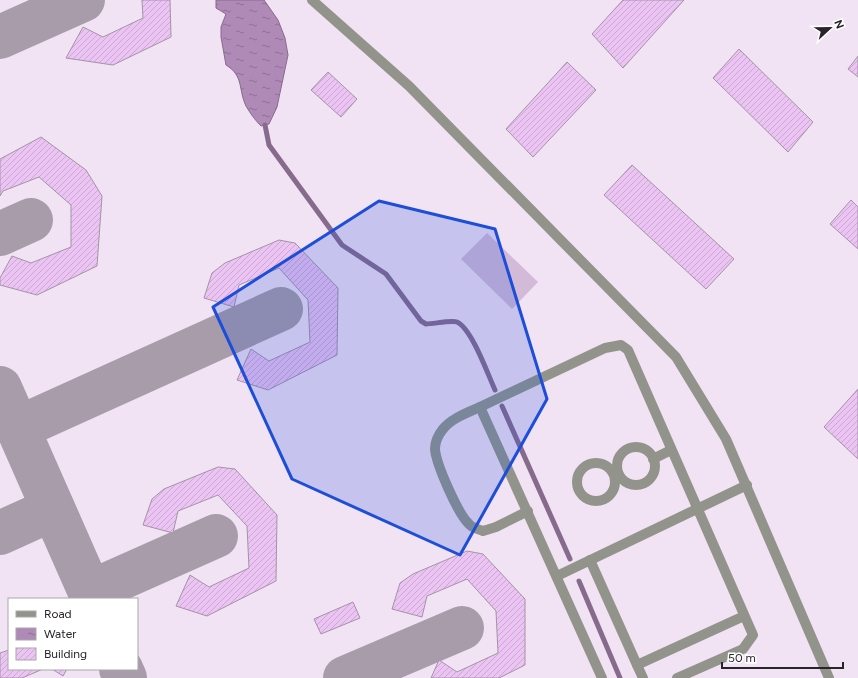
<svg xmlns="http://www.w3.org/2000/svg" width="858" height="678" font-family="Figtree,sans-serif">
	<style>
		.pitch { fill: #d2bad8 }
		.water { fill: url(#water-ripples); stroke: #866b8c }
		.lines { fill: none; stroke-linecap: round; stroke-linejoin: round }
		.stream { stroke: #866b8c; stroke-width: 5 }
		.taxiway { stroke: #a89caa; stroke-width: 44 }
		.building { fill: url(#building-hatch); stroke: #a294a5 }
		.minor { stroke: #92948b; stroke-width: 10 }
		.marked { fill: #1d4ed8; fill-opacity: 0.2; stroke: #1d4ed8; stroke-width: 3; stroke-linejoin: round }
	</style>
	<defs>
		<pattern id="water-ripples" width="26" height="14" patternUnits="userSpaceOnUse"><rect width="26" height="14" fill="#af8ab7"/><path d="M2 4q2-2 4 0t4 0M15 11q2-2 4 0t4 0" fill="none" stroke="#8e7095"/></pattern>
		<pattern id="building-hatch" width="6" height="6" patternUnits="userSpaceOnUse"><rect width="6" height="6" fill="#ebc4f4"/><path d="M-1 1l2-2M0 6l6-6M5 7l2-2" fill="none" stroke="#caa8d1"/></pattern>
	</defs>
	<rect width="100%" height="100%" fill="#f1e2f4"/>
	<!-- pitch -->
	<polygon class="pitch" points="487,233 538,282 512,309 461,259"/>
	<!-- water -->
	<path class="water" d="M216 0H264L278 20 285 38 288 55 277 107 269 124 261 126C255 120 250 113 246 106 238 89 244 76 226 65L221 37V27L226 14 216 8Z"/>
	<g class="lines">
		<!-- stream -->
		<g class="stream">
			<path d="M265 125 269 145 342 245 386 274 421 321 426 324C433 324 451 320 457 322 472 329 488 375 495 390"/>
			<polyline points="502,406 570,559"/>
			<polyline points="579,581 620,678"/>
		</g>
		<!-- taxiway -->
		<g class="taxiway">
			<polyline points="0,37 83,0"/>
			<polyline points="0,234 31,220"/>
			<polyline points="0,388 93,599"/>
			<polyline points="18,428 281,309"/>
			<polyline points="0,533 53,509"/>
			<polyline points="90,592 216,536"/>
			<polyline points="121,669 125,678"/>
			<polyline points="345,678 462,628"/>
		</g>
	</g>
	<!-- building -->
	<g class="building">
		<polygon points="142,0 170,0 171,37 113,65 66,58 83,27 103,37 143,18"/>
		<polygon points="623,0 684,0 623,68 592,34"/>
		<polygon points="739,49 813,122 788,152 713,78"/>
		<polygon points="858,56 858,77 848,69"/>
		<polygon points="567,62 596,90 533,157 506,129"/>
		<polygon points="328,72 357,99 341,117 311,90"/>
		<polygon points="41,137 86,170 102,196 97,266 37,295 0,285 0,278 12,256 31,263 71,247 71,205 39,177 3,191 0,196 0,159"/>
		<polygon points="632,165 734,259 706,289 604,195"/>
		<polygon points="851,200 858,207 858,249 830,224"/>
		<polygon points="279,240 295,243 338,288 337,355 268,390 237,380 251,349 269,361 310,342 308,300 279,268 239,285 234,307 204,298 212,273 225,263"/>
		<polygon points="858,389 858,459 824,427"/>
		<polygon points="218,467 235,469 277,515 276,581 207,616 176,606 190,575 209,587 249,568 247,526 218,495 178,511 173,533 143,525 152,499 164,489"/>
		<polygon points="467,551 483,554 525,599 525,665 499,678 431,678 439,660 457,672 498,653 496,611 467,579 427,596 422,617 392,609 400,583 413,574"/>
		<polygon points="353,602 360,618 321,634 314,619"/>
		<polygon points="9,650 9,669 43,669 22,678 0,678 0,653"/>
		<polygon points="52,669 67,669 63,676"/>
	</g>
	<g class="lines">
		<!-- minor -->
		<g class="minor">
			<polyline points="312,0 409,86 676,357 726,439 829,678"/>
			<path d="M480 407C467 413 452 418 443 429 439 434 435 442 435 449 436 464 458 514 469 524 472 528 478 529 483 531L496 527 528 511"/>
			<circle cx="636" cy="466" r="19"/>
			<polyline points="653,459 671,450"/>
			<circle cx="596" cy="482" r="19"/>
			<polyline points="590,560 637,665 744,616"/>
			<polyline points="557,576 747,485"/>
			<polyline points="637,665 643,678"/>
			<polyline points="602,678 480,407 605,348 621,345 628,350 753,635 743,649 677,678"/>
		</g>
	</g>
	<!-- marked area -->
	<path class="marked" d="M379 201 495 229 547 399 460 555 292 479 213 307Z"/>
	<!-- legend -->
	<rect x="8" y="598" width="130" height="72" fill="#ffffff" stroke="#a9a7a9"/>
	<rect x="16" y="611" width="20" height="6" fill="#92948b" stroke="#a9a7a9"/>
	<text x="44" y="618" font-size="12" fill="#282329">Road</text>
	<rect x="16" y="628" width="20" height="12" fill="url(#water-ripples)" stroke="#a9a7a9"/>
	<text x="44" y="638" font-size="12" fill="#282329">Water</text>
	<rect x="16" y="648" width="20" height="12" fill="url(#building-hatch)" stroke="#a9a7a9"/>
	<text x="44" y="658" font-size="12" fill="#282329">Building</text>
	<!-- north arrow -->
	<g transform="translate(830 28) rotate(68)" stroke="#ffffff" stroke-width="3" paint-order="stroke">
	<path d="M0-3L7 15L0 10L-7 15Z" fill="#282329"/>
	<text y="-6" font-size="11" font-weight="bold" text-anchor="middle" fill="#282329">N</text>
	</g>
	<!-- scale -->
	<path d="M722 662v6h121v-6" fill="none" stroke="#282329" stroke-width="2"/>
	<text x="728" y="662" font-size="12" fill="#282329" stroke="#ffffff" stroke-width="3" paint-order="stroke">50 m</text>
</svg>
